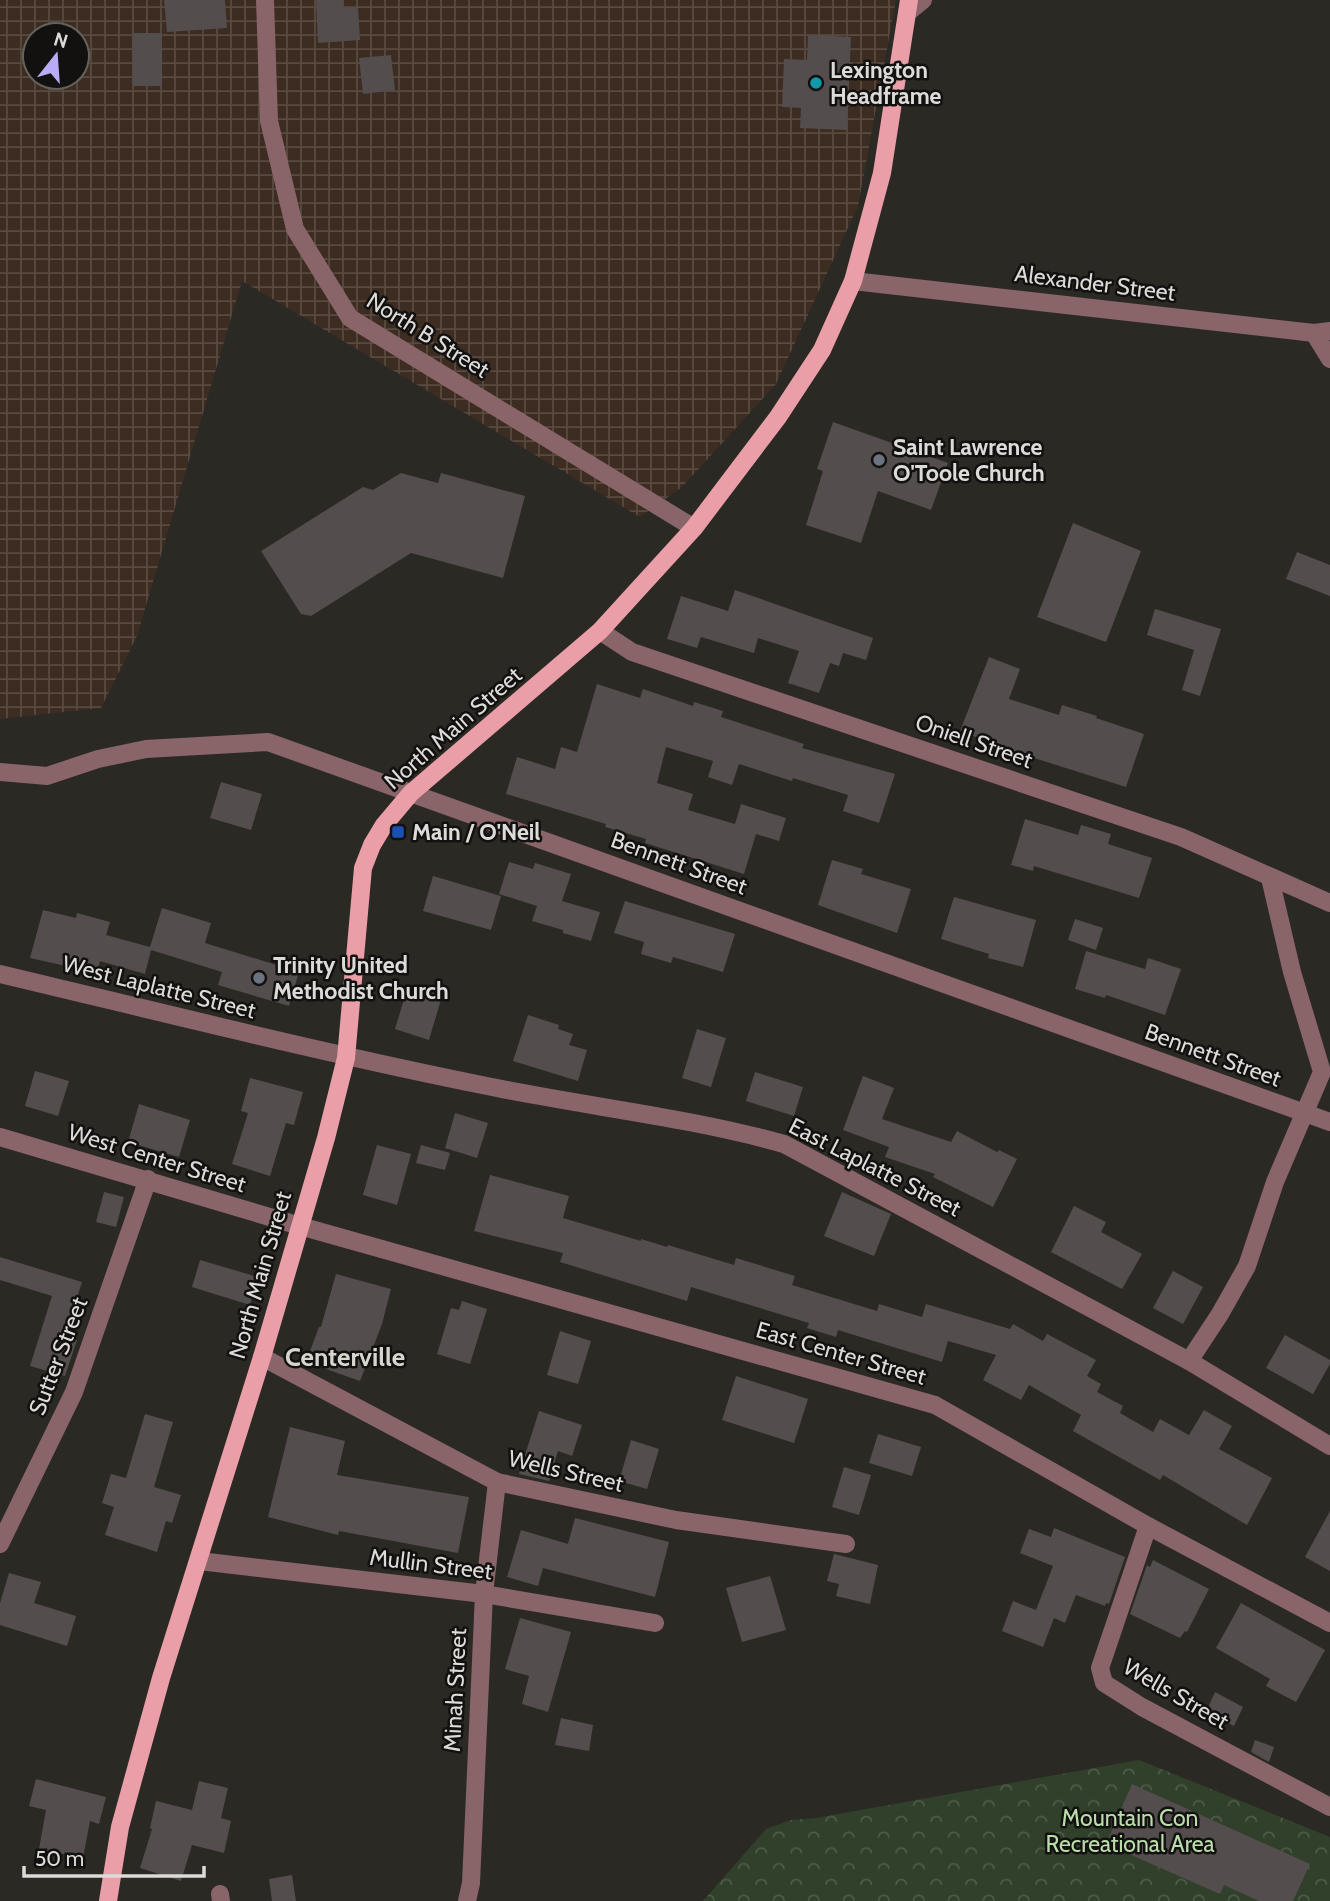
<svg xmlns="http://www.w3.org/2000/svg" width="1330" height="1901" font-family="Cabin,sans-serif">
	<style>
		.industrial { fill: url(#industrial-grid); fill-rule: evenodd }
		.park { fill: url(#park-crowns) }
		.building { fill: #544d4d }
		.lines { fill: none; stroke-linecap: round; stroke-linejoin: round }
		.minor { stroke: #896468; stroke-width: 18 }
		.major { stroke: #e99ea8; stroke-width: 18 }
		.culture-dot { fill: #0f9aa8; stroke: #12110f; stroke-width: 2.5 }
		.worship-dot { fill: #6b7280; stroke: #12110f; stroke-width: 2.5 }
		.transit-dot { fill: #1a4fb4; stroke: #12110f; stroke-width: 2.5 }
		.labels { text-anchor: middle; stroke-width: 5; stroke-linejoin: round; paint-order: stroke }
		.poi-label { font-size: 23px; font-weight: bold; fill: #dddbd8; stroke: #12110f; text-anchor: start }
		.street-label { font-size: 23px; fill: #dddbd8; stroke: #12110f }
		.park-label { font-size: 23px; fill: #baddab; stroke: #12110f }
		.quarter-label { font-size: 26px; font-weight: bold; fill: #d7d5ce; stroke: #12110f }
	</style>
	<defs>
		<pattern id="industrial-grid" width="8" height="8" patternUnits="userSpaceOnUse" patternTransform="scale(1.75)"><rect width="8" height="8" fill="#3d2c22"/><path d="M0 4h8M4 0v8" fill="none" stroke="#594a41"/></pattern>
		<pattern id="park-crowns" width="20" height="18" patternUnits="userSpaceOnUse" patternTransform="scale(1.75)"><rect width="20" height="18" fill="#31402b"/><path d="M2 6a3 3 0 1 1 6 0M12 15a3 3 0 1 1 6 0" fill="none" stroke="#4e5b49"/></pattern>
	</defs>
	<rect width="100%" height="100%" fill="#2b2924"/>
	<!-- industrial -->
	<path class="industrial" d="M0 0H896L858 206 776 384 682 487 640 517 242 281 137 636 101 708 0 719ZM35 35H77V77H35Z"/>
	<!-- park -->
	<polygon class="park" points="1139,1760 1330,1837 1330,1901 703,1901 766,1829 791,1820 816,1818"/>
	<!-- building -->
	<g class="building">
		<polygon points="164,0 225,0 227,28 167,32"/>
		<polygon points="316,0 343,0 343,8 358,7 360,40 318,43"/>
		<polygon points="132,33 162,33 162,86 133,86"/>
		<polygon points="808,35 851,37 847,130 800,128 801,108 782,107 784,59 807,60"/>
		<polygon points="391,55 395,90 363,94 359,58"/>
		<polygon points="833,422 948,463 931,510 878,491 861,543 806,525 823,471 817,469"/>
		<polygon points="401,473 438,483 441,473 525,496 503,578 411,553 311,616 301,614 261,551 363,487 373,490"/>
		<polygon points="1073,523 1141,551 1106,642 1037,617"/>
		<polygon points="1297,552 1330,565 1330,596 1286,579"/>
		<polygon points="735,590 873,638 866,660 843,653 839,666 830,663 819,693 788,683 799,651 758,638 754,653 701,637 697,648 667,639 681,596 728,611"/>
		<polygon points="1155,609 1221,629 1200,696 1182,690 1194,650 1147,635"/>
		<polygon points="989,657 1020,669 1009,699 1059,715 1062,705 1097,716 1096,718 1144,734 1126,787 1015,752 960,731"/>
		<polygon points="597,684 640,698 643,689 693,706 694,702 723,711 721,717 804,744 802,748 895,774 879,823 843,811 848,795 793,778 792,781 739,764 732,785 708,777 713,761 666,747 657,783 693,794 688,810 735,824 741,804 786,818 779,841 756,834 744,874 645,843 646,839 605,827 606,824 506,794 517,757 555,769 561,747 577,752"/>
		<polygon points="221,782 262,794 251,830 210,818"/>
		<polygon points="1025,819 1078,835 1081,825 1111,834 1108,844 1152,858 1139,898 1034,866 1033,871 1011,865"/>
		<polygon points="832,860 863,869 861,874 911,889 897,933 818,905"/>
		<polygon points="509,862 533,869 535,863 571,874 562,901 600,912 591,941 563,933 563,930 532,921 537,906 499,894"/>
		<polygon points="433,876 501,896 491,930 423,911"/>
		<polygon points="954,897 1036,920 1023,967 988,958 989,954 941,939"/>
		<polygon points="625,901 735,934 723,972 673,957 671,963 641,954 644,942 614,933"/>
		<polygon points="162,908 211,923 205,943 299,972 289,1006 218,985 222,972 151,950 145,974 100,961 97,973 30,958 43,910 76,918 77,913 110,922 106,935 150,947"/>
		<polygon points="1075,919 1103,928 1096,950 1068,940"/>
		<polygon points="1086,951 1145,969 1148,958 1181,969 1165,1015 1106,995 1105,998 1075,989"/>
		<polygon points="408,986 442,996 429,1040 395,1029"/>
		<polygon points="528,1015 559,1025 558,1029 573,1034 569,1045 587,1050 578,1081 513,1061"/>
		<polygon points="697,1029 726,1038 711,1087 682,1078"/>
		<polygon points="35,1071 69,1081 58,1116 25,1106"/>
		<polygon points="755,1072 803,1087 794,1116 746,1101"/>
		<polygon points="863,1076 894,1088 882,1119 951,1142 957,1131 997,1152 999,1150 1017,1159 993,1207 933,1177 935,1174 885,1157 889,1147 843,1130"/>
		<polygon points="250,1078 303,1092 294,1125 286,1123 270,1176 232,1164 248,1113 241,1111"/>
		<polygon points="139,1104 190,1120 179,1157 128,1142"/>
		<polygon points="455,1113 488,1123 477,1158 445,1148"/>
		<polygon points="377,1145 411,1154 397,1205 363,1195"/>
		<polygon points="421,1145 450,1153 445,1170 416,1163"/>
		<polygon points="490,1175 569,1196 563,1218 641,1241 641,1239 667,1247 668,1245 734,1265 736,1258 795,1276 792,1285 877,1311 879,1304 922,1317 926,1304 1010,1329 1013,1324 1043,1341 1047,1334 1096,1360 1087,1376 1101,1384 1097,1392 1123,1406 1120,1413 1153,1432 1160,1419 1189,1435 1204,1410 1232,1426 1219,1449 1272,1478 1247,1525 1163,1475 1160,1480 1073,1431 1081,1415 1029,1385 1021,1400 983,1380 996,1355 948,1341 942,1362 838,1330 836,1337 807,1328 809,1323 691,1287 687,1301 560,1262 563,1253 474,1231"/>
		<polygon points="104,1192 124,1197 116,1227 96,1222"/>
		<polygon points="842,1192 891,1214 874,1256 824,1236"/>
		<polygon points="1074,1206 1106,1222 1101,1232 1142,1254 1122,1289 1051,1252"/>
		<polygon points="0,1257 82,1282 65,1336 77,1340 65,1376 30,1366 52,1296 0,1280"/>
		<polygon points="200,1260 258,1277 250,1305 192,1287"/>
		<polygon points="1173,1271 1203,1287 1183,1324 1153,1308"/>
		<polygon points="336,1274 391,1289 382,1324 360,1381 306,1362 319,1327 321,1327"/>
		<polygon points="462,1301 487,1309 470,1364 437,1354 451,1308 459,1310"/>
		<polygon points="560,1331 591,1341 578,1384 547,1375"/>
		<polygon points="1285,1335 1330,1360 1330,1364 1313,1394 1266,1368"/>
		<polygon points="736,1376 808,1399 794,1443 722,1420"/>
		<polygon points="539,1411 582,1425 572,1456 558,1451 549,1481 519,1474"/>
		<polygon points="145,1414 173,1422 154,1487 181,1495 172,1523 166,1521 157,1552 105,1535 114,1507 102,1503 111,1474 126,1478"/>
		<polygon points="290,1427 345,1441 337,1475 469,1497 458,1553 339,1531 338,1535 268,1517"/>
		<polygon points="878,1434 921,1447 912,1476 869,1463"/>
		<polygon points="631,1440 659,1449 647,1489 619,1481"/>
		<polygon points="844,1467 871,1475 859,1515 832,1507"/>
		<polygon points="1330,1511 1330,1571 1305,1557"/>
		<polygon points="575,1518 669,1542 655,1597 543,1568 538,1586 507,1577 521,1530 568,1544"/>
		<polygon points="1054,1528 1125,1557 1109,1604 1106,1603 1105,1606 1076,1595 1065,1623 1054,1618 1043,1647 1002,1631 1013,1601 1036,1610 1053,1566 1020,1553 1029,1529 1051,1537"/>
		<polygon points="834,1554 878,1565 870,1604 836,1596 839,1584 827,1581"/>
		<polygon points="1153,1560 1209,1589 1187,1632 1185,1631 1180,1638 1130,1614 1147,1565 1150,1567"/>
		<polygon points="9,1573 41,1582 34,1603 76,1616 67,1646 0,1625 0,1603"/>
		<polygon points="770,1576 786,1630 742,1642 726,1588"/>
		<polygon points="1241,1603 1325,1650 1296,1702 1266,1686 1270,1679 1216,1648"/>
		<polygon points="520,1618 571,1632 548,1712 522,1704 529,1676 505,1669"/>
		<polygon points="1215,1692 1243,1707 1234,1726 1206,1712"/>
		<polygon points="561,1718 593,1725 589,1751 555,1745"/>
		<polygon points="1255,1740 1274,1747 1269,1762 1251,1752"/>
		<polygon points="36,1779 106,1797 99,1824 90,1821 83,1858 39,1849 46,1810 29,1806"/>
		<polygon points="199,1781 228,1788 221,1818 231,1821 224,1853 192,1845 181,1881 140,1868 152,1829 150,1828 156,1801 192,1810"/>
		<polygon points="1132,1784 1310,1864 1293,1901 1259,1901 1224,1885 1220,1894 1106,1844"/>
		<polygon points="292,1875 296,1901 272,1901 269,1879"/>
	</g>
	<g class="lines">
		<!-- minor -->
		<g class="minor">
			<polyline points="265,0 269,121 295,229 350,318 694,528"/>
			<polyline points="907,13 923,0"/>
			<polyline points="853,281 1314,333 1330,331"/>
			<polyline points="1314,333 1330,359"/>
			<polyline points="600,631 632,652 1181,837 1330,903"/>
			<polyline points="0,772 47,776 98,759 146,749 268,742 1330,1122"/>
			<path d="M0 974C164 1013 327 1054 492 1087 589 1107 688 1117 784 1144L1189 1361 1330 1446"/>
			<polyline points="0,1137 300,1226 935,1405 1148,1526 1330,1623"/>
			<polyline points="262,1357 497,1482 676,1520 846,1544"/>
			<polyline points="1189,1361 1220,1314 1247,1266 1275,1182 1322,1072 1292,972 1270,878"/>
			<polyline points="1148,1526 1100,1668 1104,1683 1142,1707 1330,1807"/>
			<polyline points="0,1544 74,1392 148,1179"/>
			<polyline points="199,1561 484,1594 655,1623"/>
			<polyline points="220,1894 221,1901"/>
			<polyline points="467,1901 471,1883 484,1594 497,1482"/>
		</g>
		<!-- major -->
		<polyline class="major" points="108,1901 120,1827 161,1678 262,1357 326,1138 346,1058 363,868 372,845 384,825 411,793 600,631 694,528 778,417 822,350 853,281 882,173 909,0"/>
	</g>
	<!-- markers -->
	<circle class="culture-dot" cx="816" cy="83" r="7"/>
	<g class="worship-dot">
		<circle cx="879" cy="460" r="7"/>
		<circle cx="259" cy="978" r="7"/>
	</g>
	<rect class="transit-dot" x="391" y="825" width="14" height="14" rx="3.5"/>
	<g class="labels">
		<!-- poi labels -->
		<g class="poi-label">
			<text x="830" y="78">Lexington<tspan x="830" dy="26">Headframe</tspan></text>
			<text x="893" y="455">Saint Lawrence<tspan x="893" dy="26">O'Toole Church</tspan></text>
			<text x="412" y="840">Main / O'Neil</text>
			<text x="273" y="973">Trinity United<tspan x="273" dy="26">Methodist Church</tspan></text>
		</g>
		<!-- street labels -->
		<g class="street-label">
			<text transform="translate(1095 283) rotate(7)" y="8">Alexander Street</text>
			<text transform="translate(428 335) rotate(32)" y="8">North B Street</text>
			<text transform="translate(453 728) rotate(-41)" y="8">North Main Street</text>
			<text transform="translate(974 741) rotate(19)" y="8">Oniell Street</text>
			<text transform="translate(679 863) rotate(20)" y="8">Bennett Street</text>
			<text transform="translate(159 987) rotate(14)" y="8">West Laplatte Street</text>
			<text transform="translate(1213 1055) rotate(20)" y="8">Bennett Street</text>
			<text transform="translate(157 1158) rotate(17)" y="8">West Center Street</text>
			<text transform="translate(875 1167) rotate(27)" y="8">East Laplatte Street</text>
			<text transform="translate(260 1275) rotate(-74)" y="8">North Main Street</text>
			<text transform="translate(841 1353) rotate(16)" y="8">East Center Street</text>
			<text transform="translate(58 1356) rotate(-69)" y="8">Sutter Street</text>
			<text transform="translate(566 1471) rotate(13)" y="8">Wells Street</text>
			<text transform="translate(431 1564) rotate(7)" y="8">Mullin Street</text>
			<text transform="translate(455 1690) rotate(-87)" y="8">Minah Street</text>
			<text transform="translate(1176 1694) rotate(30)" y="8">Wells Street</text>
		</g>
		<!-- park labels -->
		<g class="park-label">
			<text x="1130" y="1826">Mountain Con<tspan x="1130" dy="26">Recreational Area</tspan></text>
		</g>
		<!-- quarter labels -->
		<g class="quarter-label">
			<text x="345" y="1366">Centerville</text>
		</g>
	</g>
	<!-- north arrow -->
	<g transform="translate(56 56) rotate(17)"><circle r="33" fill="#12110f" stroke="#63625f" stroke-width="2"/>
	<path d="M0-5L12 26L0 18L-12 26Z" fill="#bbaaf6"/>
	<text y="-10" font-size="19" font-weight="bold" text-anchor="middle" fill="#dddbd8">N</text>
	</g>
	<!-- scale -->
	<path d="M24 1866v10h180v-10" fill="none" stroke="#dddbd8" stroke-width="3.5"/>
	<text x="35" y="1866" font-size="21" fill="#dddbd8" stroke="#12110f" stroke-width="5" paint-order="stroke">50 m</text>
</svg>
